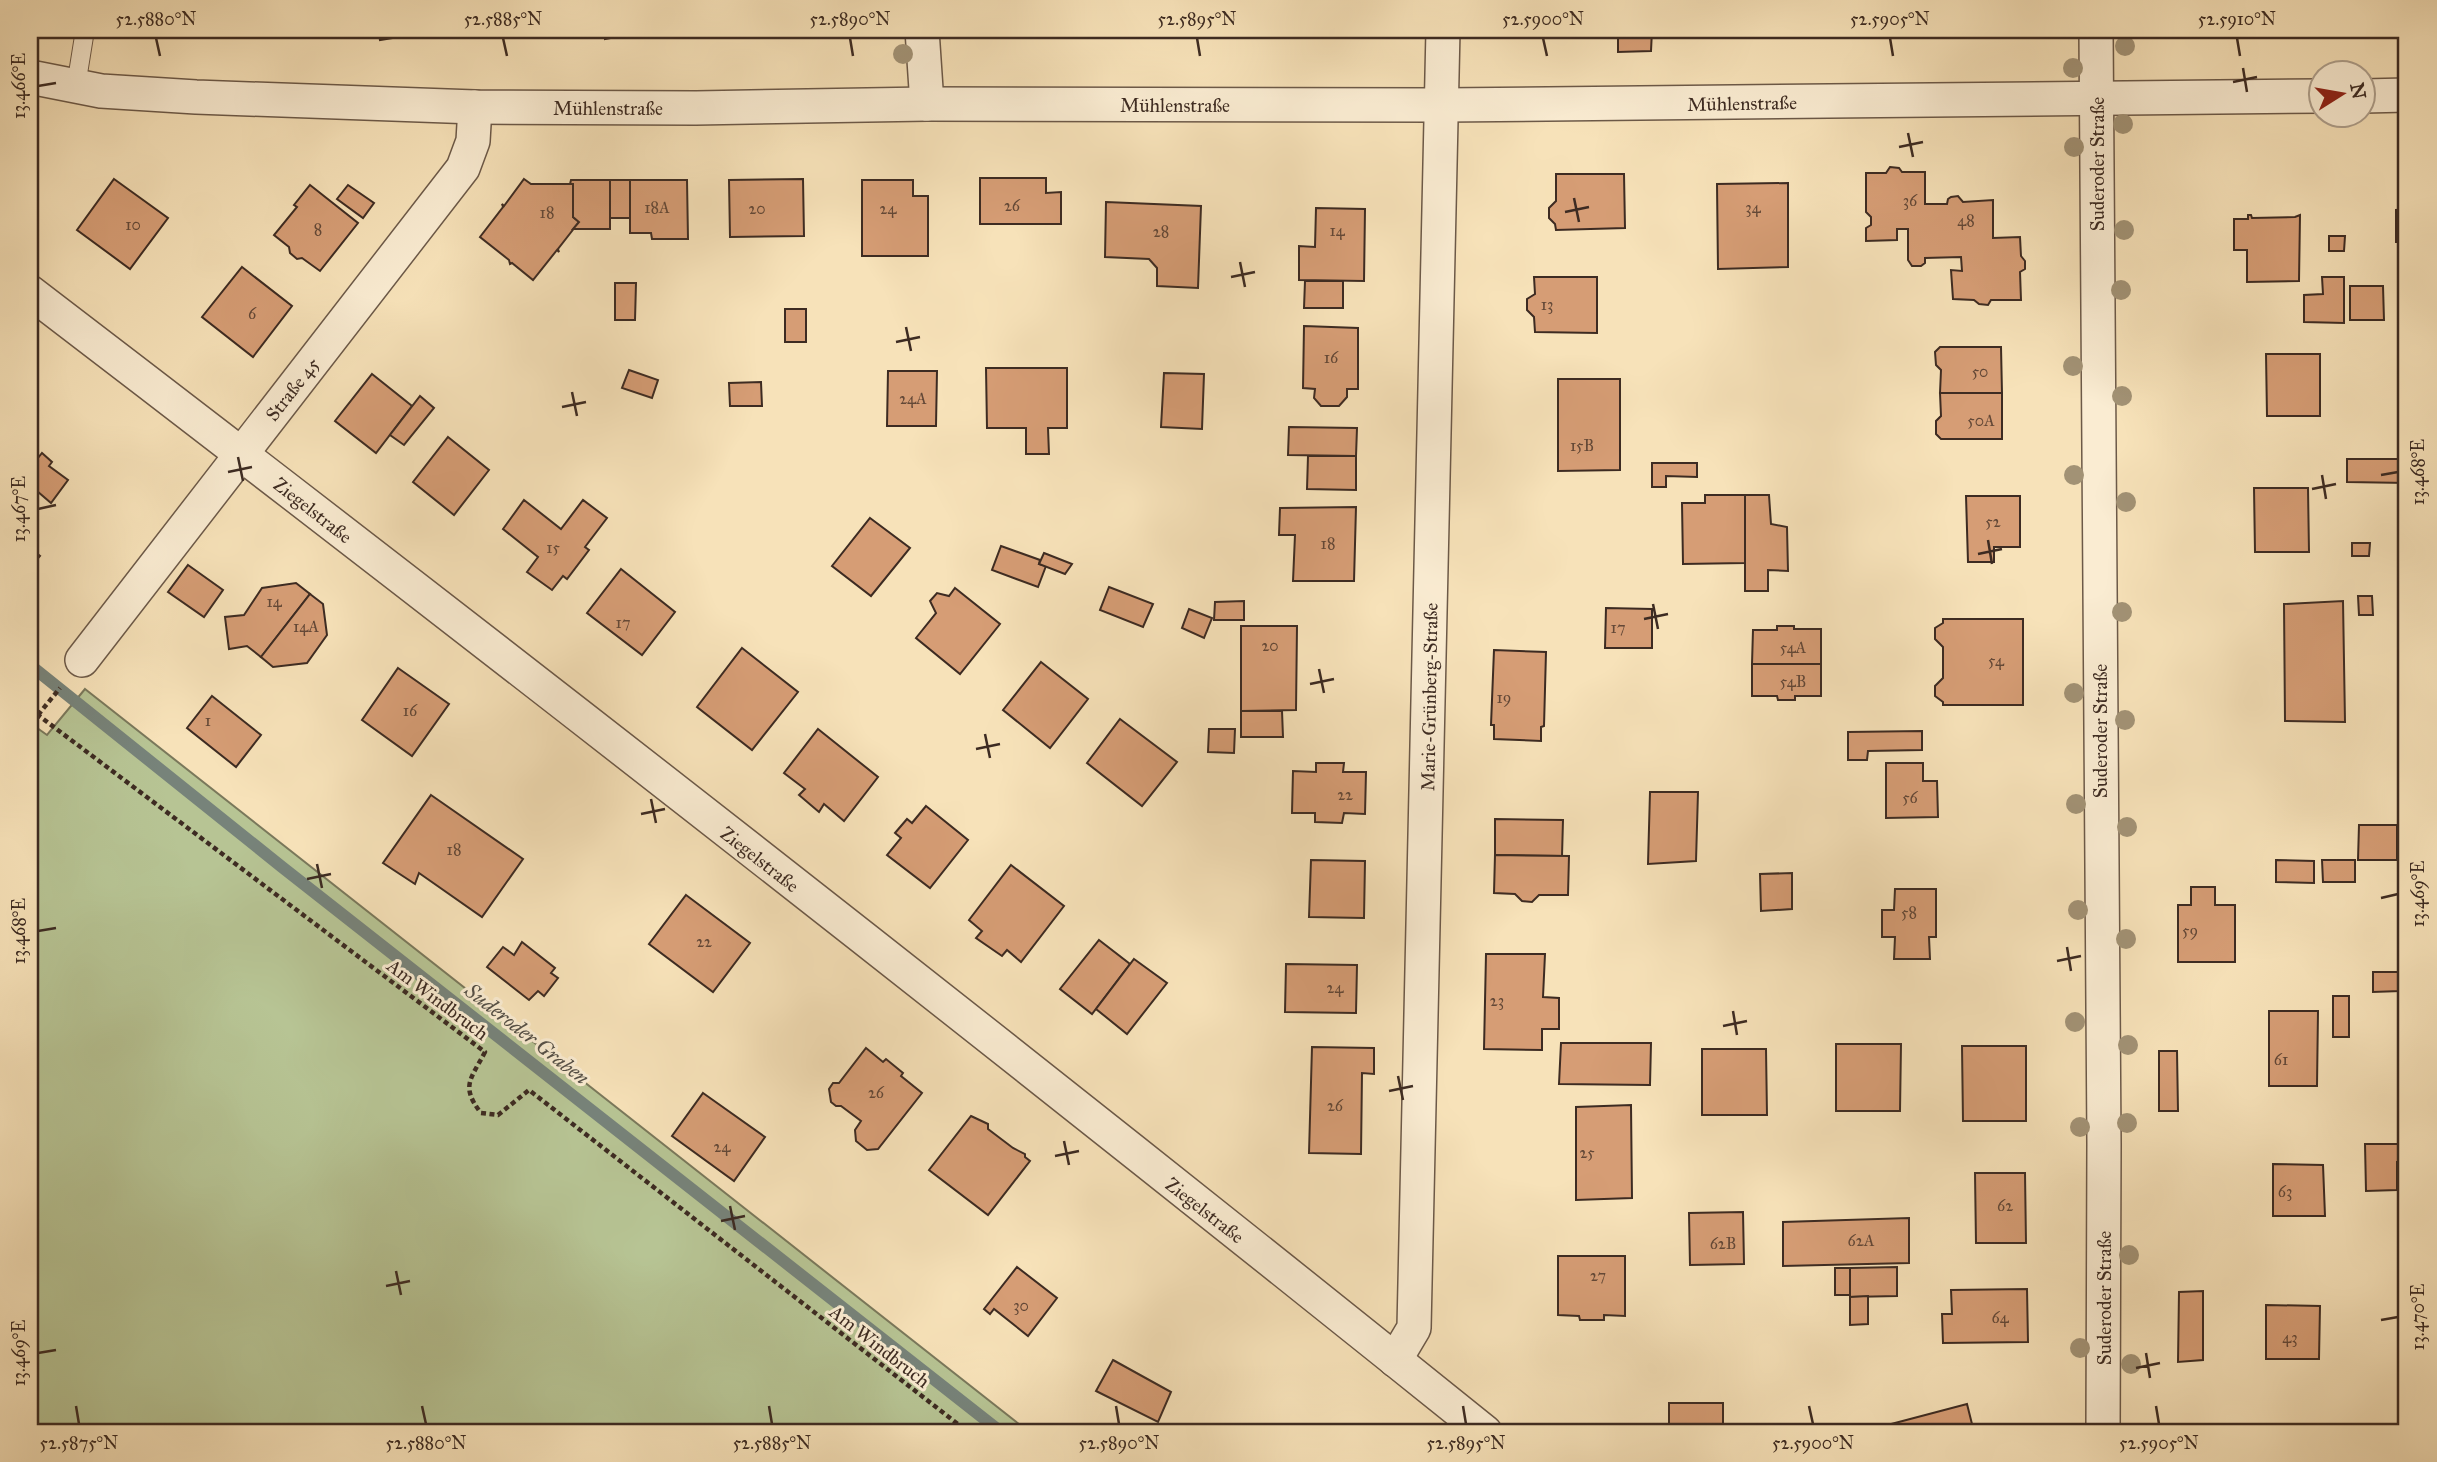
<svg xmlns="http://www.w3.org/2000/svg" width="2437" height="1462" font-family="'IM FELL Great Primer',serif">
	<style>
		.green { fill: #b7c494; stroke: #7a785b; stroke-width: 2 }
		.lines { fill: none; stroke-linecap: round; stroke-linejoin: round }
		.stream { stroke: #77837a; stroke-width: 12 }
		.building { fill: #d69d75; stroke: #3d2b22; stroke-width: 2 }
		.service-casing { stroke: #6c5948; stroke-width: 20 }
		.minor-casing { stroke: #6c5948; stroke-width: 36 }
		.path { stroke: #3d2b22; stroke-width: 4.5; stroke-dasharray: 5 3.5; stroke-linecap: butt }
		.service { stroke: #faecd2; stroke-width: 18 }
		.minor { stroke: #faecd2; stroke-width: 33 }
		.tree { fill: #a29275 }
		.ticks { fill: none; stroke: #3d2b22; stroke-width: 2.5 }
		.labels { text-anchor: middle; stroke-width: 6; stroke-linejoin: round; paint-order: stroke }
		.number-label { font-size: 16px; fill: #634837 }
		.street-label { font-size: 19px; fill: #3d2b22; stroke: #faecd2 }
		.water-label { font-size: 21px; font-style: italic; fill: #555047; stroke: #faecd2 }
		.neatline { fill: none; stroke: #3d2b22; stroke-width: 2.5 }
		.ticks-label { font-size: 18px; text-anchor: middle; fill: #3d2b22 }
	</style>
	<rect width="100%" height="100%" fill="#f7e2b9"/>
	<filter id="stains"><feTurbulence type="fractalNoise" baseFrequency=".00286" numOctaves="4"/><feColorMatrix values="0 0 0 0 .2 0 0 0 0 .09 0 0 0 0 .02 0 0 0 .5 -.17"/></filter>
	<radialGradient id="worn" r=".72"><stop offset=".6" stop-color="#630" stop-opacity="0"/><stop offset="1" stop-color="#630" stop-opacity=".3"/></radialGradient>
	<!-- green -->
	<polygon class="green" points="85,689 1029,1432 30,1432 30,723 47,735"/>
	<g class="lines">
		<!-- stream -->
		<polyline class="stream" points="30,665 282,867 1001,1432"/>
	</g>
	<!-- building -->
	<g class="building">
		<polygon points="378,30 428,30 429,32 380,40"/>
		<polygon points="604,30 654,30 605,39"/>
		<polygon points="1618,30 1652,30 1651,51 1618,52"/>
		<polygon points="1890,167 1899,168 1902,172 1925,172 1925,204 1947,204 1948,199 1951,197 1958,196 1963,202 1993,200 1993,238 2020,237 2021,256 2025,261 2025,269 2020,272 2021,300 1991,300 1988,305 1979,304 1974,300 1953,299 1951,270 1962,271 1961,257 1925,258 1925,263 1921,266 1912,266 1908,260 1908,229 1897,229 1897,240 1866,241 1866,228 1871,225 1871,217 1866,212 1866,173 1886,173"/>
		<polygon points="1556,174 1624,174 1625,228 1556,230 1555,224 1549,218 1549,208 1556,201"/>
		<polygon points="980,178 1046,178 1046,193 1061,192 1061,224 980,224"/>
		<polygon points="114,179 168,218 130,269 77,230"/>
		<polygon points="524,179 531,184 573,184 573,217 579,222 558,249 559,252 557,250 533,280 512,263 510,264 509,260 480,237 503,207 502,204 504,206"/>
		<polygon points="803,179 804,236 730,237 729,180"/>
		<polygon points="571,180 610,180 610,229 573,229 579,222 573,217 573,184 570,184"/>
		<rect x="610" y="180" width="20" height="38"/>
		<polygon points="630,180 687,180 688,239 652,239 651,233 630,233"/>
		<polygon points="862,180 913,180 913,196 928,196 928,256 862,256"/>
		<polygon points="1788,183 1788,267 1718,269 1717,184"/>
		<polygon points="310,185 358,223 320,271 302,258 297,259 290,253 289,247 274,235 297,207 294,205"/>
		<polygon points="348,185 374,203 363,218 337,199"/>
		<polygon points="1106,202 1201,206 1198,288 1157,286 1157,268 1149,259 1105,257"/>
		<polygon points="1316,208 1365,209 1364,281 1299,280 1299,246 1315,247"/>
		<polygon points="2407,209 2407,242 2396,242 2396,210"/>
		<polygon points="2248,215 2251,215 2252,218 2295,217 2300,215 2299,281 2247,282 2247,250 2234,250 2234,219 2248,219"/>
		<polygon points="2329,236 2345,236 2344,251 2329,251"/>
		<polygon points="242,267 292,306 253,357 202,317"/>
		<polygon points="1534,277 1597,277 1597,333 1535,332 1534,317 1527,310 1527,299 1535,294"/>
		<polygon points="2322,277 2344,277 2344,323 2304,322 2304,295 2323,294"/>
		<polygon points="1305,281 1343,281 1343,308 1304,308"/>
		<polygon points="615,283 636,283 635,320 615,320"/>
		<polygon points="2350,286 2383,286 2384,320 2350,320"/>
		<rect x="785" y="309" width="21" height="33"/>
		<polygon points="1304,326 1358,328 1358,389 1347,389 1347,397 1339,406 1321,406 1314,398 1315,389 1303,388"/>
		<polygon points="1940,347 2001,347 2002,393 1940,393 1941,370 1936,365 1935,352"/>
		<polygon points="2266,354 2320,354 2320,416 2267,416"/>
		<polygon points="986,368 1067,368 1067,428 1048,428 1049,454 1026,454 1026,428 987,428"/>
		<polygon points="629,370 658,380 652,398 622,388"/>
		<polygon points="888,371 937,371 936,426 887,426"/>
		<polygon points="1164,373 1204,374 1202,429 1161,427"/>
		<polygon points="372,374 412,406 376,453 335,421"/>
		<polygon points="1558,379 1620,379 1620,470 1558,471"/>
		<polygon points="761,382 762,406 730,406 729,383"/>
		<polygon points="1940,393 2002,393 2002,439 1941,439 1936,434 1936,421 1941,416"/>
		<polygon points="420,396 434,408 404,445 390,435"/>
		<polygon points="1289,427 1357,428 1356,456 1288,455"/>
		<polygon points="448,437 489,470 454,515 413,482"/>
		<polygon points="42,453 52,462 49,466 68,480 51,503 30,485 30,468"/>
		<polygon points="1308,456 1356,456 1356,490 1307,489"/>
		<polygon points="2347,459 2407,459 2407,483 2347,482"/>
		<polygon points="1652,463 1697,463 1697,477 1666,476 1666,487 1652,487"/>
		<polygon points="2254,488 2308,488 2309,552 2255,552"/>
		<polygon points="1705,495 1745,495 1745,563 1683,564 1682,503 1705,503"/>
		<polygon points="1745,495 1769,495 1771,524 1787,527 1788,571 1768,570 1768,591 1745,591"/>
		<polygon points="1966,496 2020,496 2020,547 1994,547 1994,562 1968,562"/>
		<polygon points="524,500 561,529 583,500 607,518 585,547 589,550 567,579 563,576 552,590 527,572 538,557 503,529"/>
		<polygon points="1356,507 1354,581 1293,581 1295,535 1279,535 1280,508"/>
		<polygon points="870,518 910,548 871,596 832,566"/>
		<polygon points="2352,543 2370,543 2369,556 2352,556"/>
		<polygon points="1001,546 1040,560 1039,564 1046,566 1038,587 992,570"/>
		<polygon points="30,548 40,556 30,568"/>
		<polygon points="1044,553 1072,564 1065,574 1039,564"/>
		<polygon points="188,565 223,590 204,617 168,592"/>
		<polygon points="621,569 675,612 642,655 587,613"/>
		<polygon points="296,583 310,594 261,657 247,646 229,649 225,617 244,615 262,588"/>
		<polygon points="1109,587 1153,604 1143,627 1100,610"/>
		<polygon points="955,588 1000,624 960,674 916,638 936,613 930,601 937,593 949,596"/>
		<polygon points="310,594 323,604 327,635 307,663 273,667 261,657"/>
		<polygon points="2358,596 2372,596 2373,615 2359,615"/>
		<polygon points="1244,601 1244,620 1214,620 1215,602"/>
		<polygon points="2343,601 2345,722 2285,721 2284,604"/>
		<polygon points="1606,608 1652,609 1652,648 1605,648"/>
		<polygon points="1189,609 1212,618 1204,638 1182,628"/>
		<polygon points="1943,619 2023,619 2023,705 1943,705 1943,702 1935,696 1935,686 1943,678 1943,647 1935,639 1935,628 1943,623"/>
		<polygon points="1241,626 1297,626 1296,710 1241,711"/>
		<polygon points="1777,626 1794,626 1794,629 1821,629 1821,664 1752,664 1753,630 1777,630"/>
		<polygon points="742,648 798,692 752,750 697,707"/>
		<polygon points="1494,650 1546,652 1544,726 1541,727 1541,741 1494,739 1494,725 1491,725"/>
		<polygon points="1041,662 1088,699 1050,748 1003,710"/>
		<polygon points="1752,664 1821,664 1821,696 1795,696 1795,700 1778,700 1777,696 1752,696"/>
		<polygon points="398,668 449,704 412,756 362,720"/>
		<polygon points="212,696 261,735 236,767 187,728"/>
		<polygon points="1241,711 1282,711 1283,737 1241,737"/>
		<polygon points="1120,719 1177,762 1142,806 1087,763"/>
		<polygon points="818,729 878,777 844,821 824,804 819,812 799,795 805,789 784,773"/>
		<polygon points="1209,729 1235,729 1234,753 1208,752"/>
		<polygon points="1922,731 1922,750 1868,751 1867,760 1848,760 1848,732"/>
		<polygon points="2401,741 2407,741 2407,789 2402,790"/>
		<polygon points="1316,763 1344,763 1343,772 1366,772 1365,814 1344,813 1342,823 1315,822 1315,813 1292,813 1293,771 1316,772"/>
		<polygon points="1886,763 1923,763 1923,781 1937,781 1938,817 1886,818"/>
		<polygon points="1650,792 1698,792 1696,861 1648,864"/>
		<polygon points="431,795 523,859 482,917 419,873 415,884 383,863"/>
		<polygon points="926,806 968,840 930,888 887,855 901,838 895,833 907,819 912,823"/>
		<polygon points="1495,819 1563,820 1562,856 1495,855"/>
		<polygon points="2359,825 2397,825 2397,860 2358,860"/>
		<polygon points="1495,855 1569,856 1568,895 1539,895 1532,902 1522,901 1515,894 1494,893"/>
		<polygon points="1311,860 1365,861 1364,918 1309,917"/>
		<polygon points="2276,860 2314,861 2314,883 2276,882"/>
		<polygon points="2322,860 2355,860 2355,882 2323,882"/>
		<polygon points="1011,865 1064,906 1021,962 1007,950 1002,956 976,938 982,931 969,920"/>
		<polygon points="1792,873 1792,909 1761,911 1760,874"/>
		<polygon points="2191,887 2215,887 2215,905 2235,905 2235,962 2178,962 2178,905 2191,905"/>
		<polygon points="1895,889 1936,889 1936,937 1929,937 1930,959 1894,959 1895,937 1882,937 1882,910 1894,910"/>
		<polygon points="686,895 750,943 713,992 649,944"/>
		<polygon points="1099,940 1130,964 1092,1014 1060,989"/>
		<polygon points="522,942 555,968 551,973 558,978 544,996 538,991 529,1000 487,967 503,947 514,955"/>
		<polygon points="1486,954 1545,954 1543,997 1559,998 1559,1029 1542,1029 1542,1050 1484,1049"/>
		<polygon points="1134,959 1167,983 1127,1034 1096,1009"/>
		<polygon points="1286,964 1357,965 1356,1013 1285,1012"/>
		<polygon points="2373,972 2400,972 2400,991 2373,992"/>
		<rect x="2333" y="996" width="16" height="41"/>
		<polygon points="2269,1011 2318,1011 2317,1086 2269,1086"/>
		<polygon points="1561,1043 1651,1043 1650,1085 1559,1084"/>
		<polygon points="1836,1044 1901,1044 1900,1111 1836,1111"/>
		<polygon points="1962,1046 2026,1046 2026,1121 1963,1121"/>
		<polygon points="1312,1047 1374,1048 1374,1074 1362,1073 1361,1154 1309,1153"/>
		<polygon points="866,1048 883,1062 886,1059 903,1073 901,1076 922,1093 878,1149 867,1150 856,1141 855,1130 861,1121 841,1106 836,1106 831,1102 829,1089 833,1083 839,1083"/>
		<polygon points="1702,1049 1766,1049 1767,1115 1702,1115"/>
		<polygon points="2159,1051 2177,1051 2178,1111 2159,1111"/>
		<polygon points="703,1093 765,1137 734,1181 672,1136"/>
		<polygon points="1631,1105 1632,1198 1576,1200 1576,1107"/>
		<polygon points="971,1116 988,1124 988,1129 1013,1148 1025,1154 1025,1157 1030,1161 988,1215 929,1170"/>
		<polygon points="2365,1144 2407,1144 2407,1162 2397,1162 2397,1190 2366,1191"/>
		<polygon points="2273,1164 2323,1165 2325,1216 2273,1216"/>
		<polygon points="1975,1173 2025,1173 2026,1243 1976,1243"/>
		<polygon points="1743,1212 1744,1264 1690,1265 1689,1213"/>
		<polygon points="1909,1218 1909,1263 1783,1266 1783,1222"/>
		<polygon points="1558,1256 1625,1256 1625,1316 1604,1315 1604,1320 1580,1320 1579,1316 1558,1315"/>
		<polygon points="1017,1267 1057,1298 1028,1336 994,1309 990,1314 984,1309"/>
		<polygon points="1897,1267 1897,1296 1850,1297 1850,1268"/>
		<rect x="1835" y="1268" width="15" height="27"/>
		<polygon points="2027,1289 2028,1342 1943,1343 1942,1314 1952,1314 1951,1290"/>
		<polygon points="2203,1291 2203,1360 2178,1362 2179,1292"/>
		<polygon points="1868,1296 1868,1324 1850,1325 1850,1297"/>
		<polygon points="2266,1305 2320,1306 2319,1359 2266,1359"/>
		<polygon points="1113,1360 1171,1392 1158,1422 1096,1391"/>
		<rect x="1669" y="1403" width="54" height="29"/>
		<polygon points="1967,1404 1974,1432 1877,1432 1876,1428"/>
	</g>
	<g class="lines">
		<!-- service casing -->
		<g class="service-casing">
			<polyline id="service" points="76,86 85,30"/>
		</g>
		<!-- minor casing -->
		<g class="minor-casing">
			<g id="minor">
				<polyline points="922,30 927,104"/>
				<polyline points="2096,30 2104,1144 2103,1432"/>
				<polyline points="30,77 101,91 196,97 475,107 696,108 927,104 1443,105 2322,96"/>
				<polyline points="2364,96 2407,95"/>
				<path d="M30 292C519 666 1005 1046 1485 1432"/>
				<polyline points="82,660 463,168 473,141 475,107"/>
				<polyline points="1395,1360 1414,1328 1443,30"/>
			</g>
		</g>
		<!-- path -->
		<g class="path">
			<path d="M30 709 485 1052C471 1079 460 1086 481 1113L498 1115 529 1090 968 1432"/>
			<polyline points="38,715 60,688"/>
		</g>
		<!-- service -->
		<use href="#service" class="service"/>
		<!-- minor -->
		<use href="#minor" class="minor"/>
	</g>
	<!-- trees -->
	<g class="tree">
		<circle cx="2125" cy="46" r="10"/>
		<circle cx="903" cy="54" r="10"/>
		<circle cx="2073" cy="68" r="10"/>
		<circle cx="2123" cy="124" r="10"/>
		<circle cx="2074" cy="147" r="10"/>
		<circle cx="2124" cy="230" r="10"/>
		<circle cx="2121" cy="290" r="10"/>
		<circle cx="2073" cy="366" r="10"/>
		<circle cx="2122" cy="396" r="10"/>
		<circle cx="2074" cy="475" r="10"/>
		<circle cx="2126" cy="502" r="10"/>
		<circle cx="2122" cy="612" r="10"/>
		<circle cx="2074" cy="693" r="10"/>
		<circle cx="2125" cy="720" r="10"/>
		<circle cx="2076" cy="804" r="10"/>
		<circle cx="2127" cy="827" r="10"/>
		<circle cx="2078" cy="910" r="10"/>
		<circle cx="2126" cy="939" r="10"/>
		<circle cx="2075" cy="1022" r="10"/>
		<circle cx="2128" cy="1045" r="10"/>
		<circle cx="2127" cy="1123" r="10"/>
		<circle cx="2080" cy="1127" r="10"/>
		<circle cx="2129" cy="1255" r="10"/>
		<circle cx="2080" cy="1348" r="10"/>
		<circle cx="2131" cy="1364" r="10"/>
	</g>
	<!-- ticks -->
	<path class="ticks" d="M156 38 160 56M503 38 507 56M850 38 853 56M1197 38 1200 56M1543 38 1547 56M1890 38 1893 56M2237 38 2240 56M2243 68 2247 92M2233 82 2257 77M38 86 56 83M1908 133 1913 157M1899 147 1923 142M1574 198 1579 222M1565 212 1589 207M1240 262 1245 287M1231 277 1255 272M906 327 911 351M896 342 920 337M572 392 577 416M562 407 586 402M238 457 243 481M228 472 252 467M2322 475 2326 499M2381 475 2398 472M2312 489 2336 484M38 509 56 505M1988 540 1992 564M1978 554 2002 549M1653 604 1658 629M1644 619 1668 614M1319 669 1324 693M1310 684 1334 679M985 734 990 758M976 749 1000 744M651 799 656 823M641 814 665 809M317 864 322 888M307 879 331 874M2381 898 2398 894M38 931 56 928M2067 947 2071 971M2057 961 2081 956M1733 1011 1737 1035M1723 1026 1747 1021M1398 1076 1403 1100M1389 1091 1413 1086M1064 1141 1069 1165M1055 1156 1079 1151M730 1206 735 1230M721 1221 745 1216M396 1271 401 1295M386 1286 410 1281M2381 1320 2398 1317M38 1353 56 1350M2146 1353 2150 1378M2136 1368 2160 1363M76 1406 79 1424M422 1406 426 1424M769 1406 772 1424M1116 1406 1119 1424M1463 1406 1466 1424M1809 1406 1813 1424M2156 1406 2159 1424"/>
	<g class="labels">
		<!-- number labels -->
		<g class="number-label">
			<text x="1910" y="206">36</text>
			<text x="1012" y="211">26</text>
			<text x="657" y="213">18A</text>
			<text x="1753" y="213">34</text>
			<text x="757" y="214">20</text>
			<text x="888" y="214">24</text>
			<text x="547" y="218">18</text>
			<text x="1966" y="226">48</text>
			<text x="133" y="230">10</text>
			<text x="318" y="235">8</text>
			<text x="1337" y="236">14</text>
			<text x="1161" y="237">28</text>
			<text x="1547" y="310">13</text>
			<text x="252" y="319">6</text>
			<text x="1331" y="363">16</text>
			<text x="1980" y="377">50</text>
			<text x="913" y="404">24A</text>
			<text x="1981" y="426">50A</text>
			<text x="1582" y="451">15B</text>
			<text x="1993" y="527">52</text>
			<text x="1328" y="549">18</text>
			<text x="553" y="553">15</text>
			<text x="274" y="607">14</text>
			<text x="623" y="628">17</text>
			<text x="306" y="632">14A</text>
			<text x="1618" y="633">17</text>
			<text x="1270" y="651">20</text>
			<text x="1793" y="653">54A</text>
			<text x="1996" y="666">54</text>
			<text x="1793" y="687">54B</text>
			<text x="1504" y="703">19</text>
			<text x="410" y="716">16</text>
			<text x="208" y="726">1</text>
			<text x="1345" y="800">22</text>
			<text x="1910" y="803">56</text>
			<text x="454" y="855">18</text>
			<text x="1909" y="918">58</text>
			<text x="2190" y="936">59</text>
			<text x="704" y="947">22</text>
			<text x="1335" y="993">24</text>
			<text x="1497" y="1006">23</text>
			<text x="2281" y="1065">61</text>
			<text x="876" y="1098">26</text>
			<text x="1335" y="1111">26</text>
			<text x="722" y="1152">24</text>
			<text x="1587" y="1158">25</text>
			<text x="2285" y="1197">63</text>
			<text x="2005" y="1211">62</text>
			<text x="1861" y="1246">62A</text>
			<text x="1723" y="1249">62B</text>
			<text x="1598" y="1281">27</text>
			<text x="1021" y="1311">30</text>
			<text x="2000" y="1323">64</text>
			<text x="2290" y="1343">43</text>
		</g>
		<!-- street labels -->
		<g class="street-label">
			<text transform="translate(1742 103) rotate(-1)" y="7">Mühlenstraße</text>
			<text x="1175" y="112">Mühlenstraße</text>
			<text x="608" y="115">Mühlenstraße</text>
			<text transform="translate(2097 164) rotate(-90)" y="7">Suderoder Straße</text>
			<text transform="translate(292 389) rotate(-52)" y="7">Straße 45</text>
			<text transform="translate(313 510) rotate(38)" y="7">Ziegelstraße</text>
			<text transform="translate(1429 697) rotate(-89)" y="7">Marie-Grünberg-Straße</text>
			<text transform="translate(2100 731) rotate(-90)" y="7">Suderoder Straße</text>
			<text transform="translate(760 859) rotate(38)" y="7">Ziegelstraße</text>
			<text transform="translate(438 999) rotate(37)" y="7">Am Windbruch</text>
			<text transform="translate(1205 1210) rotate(38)" y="7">Ziegelstraße</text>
			<text transform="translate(2104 1298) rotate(-90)" y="7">Suderoder Straße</text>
			<text transform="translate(880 1346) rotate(38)" y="7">Am Windbruch</text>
		</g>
		<!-- water labels -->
		<g class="water-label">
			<text transform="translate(527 1034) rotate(38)" y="7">Suderoder Graben</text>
		</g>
	</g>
	<!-- margin -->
	<rect width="2437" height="1462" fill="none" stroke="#f7e2b9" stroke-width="77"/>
	<!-- north arrow -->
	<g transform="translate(2342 94) rotate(79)"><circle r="33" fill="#faecd2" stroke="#ae9f8c" stroke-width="2"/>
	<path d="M0-5L12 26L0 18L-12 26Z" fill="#8f2418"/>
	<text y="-10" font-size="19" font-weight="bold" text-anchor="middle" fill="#3d2b22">N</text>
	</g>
	<rect x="38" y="38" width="2360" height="1386" class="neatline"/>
	<g class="ticks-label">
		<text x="156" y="25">52.5880°N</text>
		<text x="503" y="25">52.5885°N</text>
		<text x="850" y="25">52.5890°N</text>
		<text x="1197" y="25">52.5895°N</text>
		<text x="1543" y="25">52.5900°N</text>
		<text x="1890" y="25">52.5905°N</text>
		<text x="2237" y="25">52.5910°N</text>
		<text transform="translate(19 86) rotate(-90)" y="6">13.466°E</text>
		<text transform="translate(2418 472) rotate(-90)" y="6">13.468°E</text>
		<text transform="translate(19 509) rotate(-90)" y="6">13.467°E</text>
		<text transform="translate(2418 894) rotate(-90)" y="6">13.469°E</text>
		<text transform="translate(19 931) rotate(-90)" y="6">13.468°E</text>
		<text transform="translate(2418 1317) rotate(-90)" y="6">13.470°E</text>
		<text transform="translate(19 1353) rotate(-90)" y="6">13.469°E</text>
		<text x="79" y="1449">52.5875°N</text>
		<text x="426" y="1449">52.5880°N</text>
		<text x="772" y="1449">52.5885°N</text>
		<text x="1119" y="1449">52.5890°N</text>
		<text x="1466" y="1449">52.5895°N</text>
		<text x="1813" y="1449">52.5900°N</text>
		<text x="2159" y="1449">52.5905°N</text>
	</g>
	<rect width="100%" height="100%" filter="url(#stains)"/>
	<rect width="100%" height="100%" fill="url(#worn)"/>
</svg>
